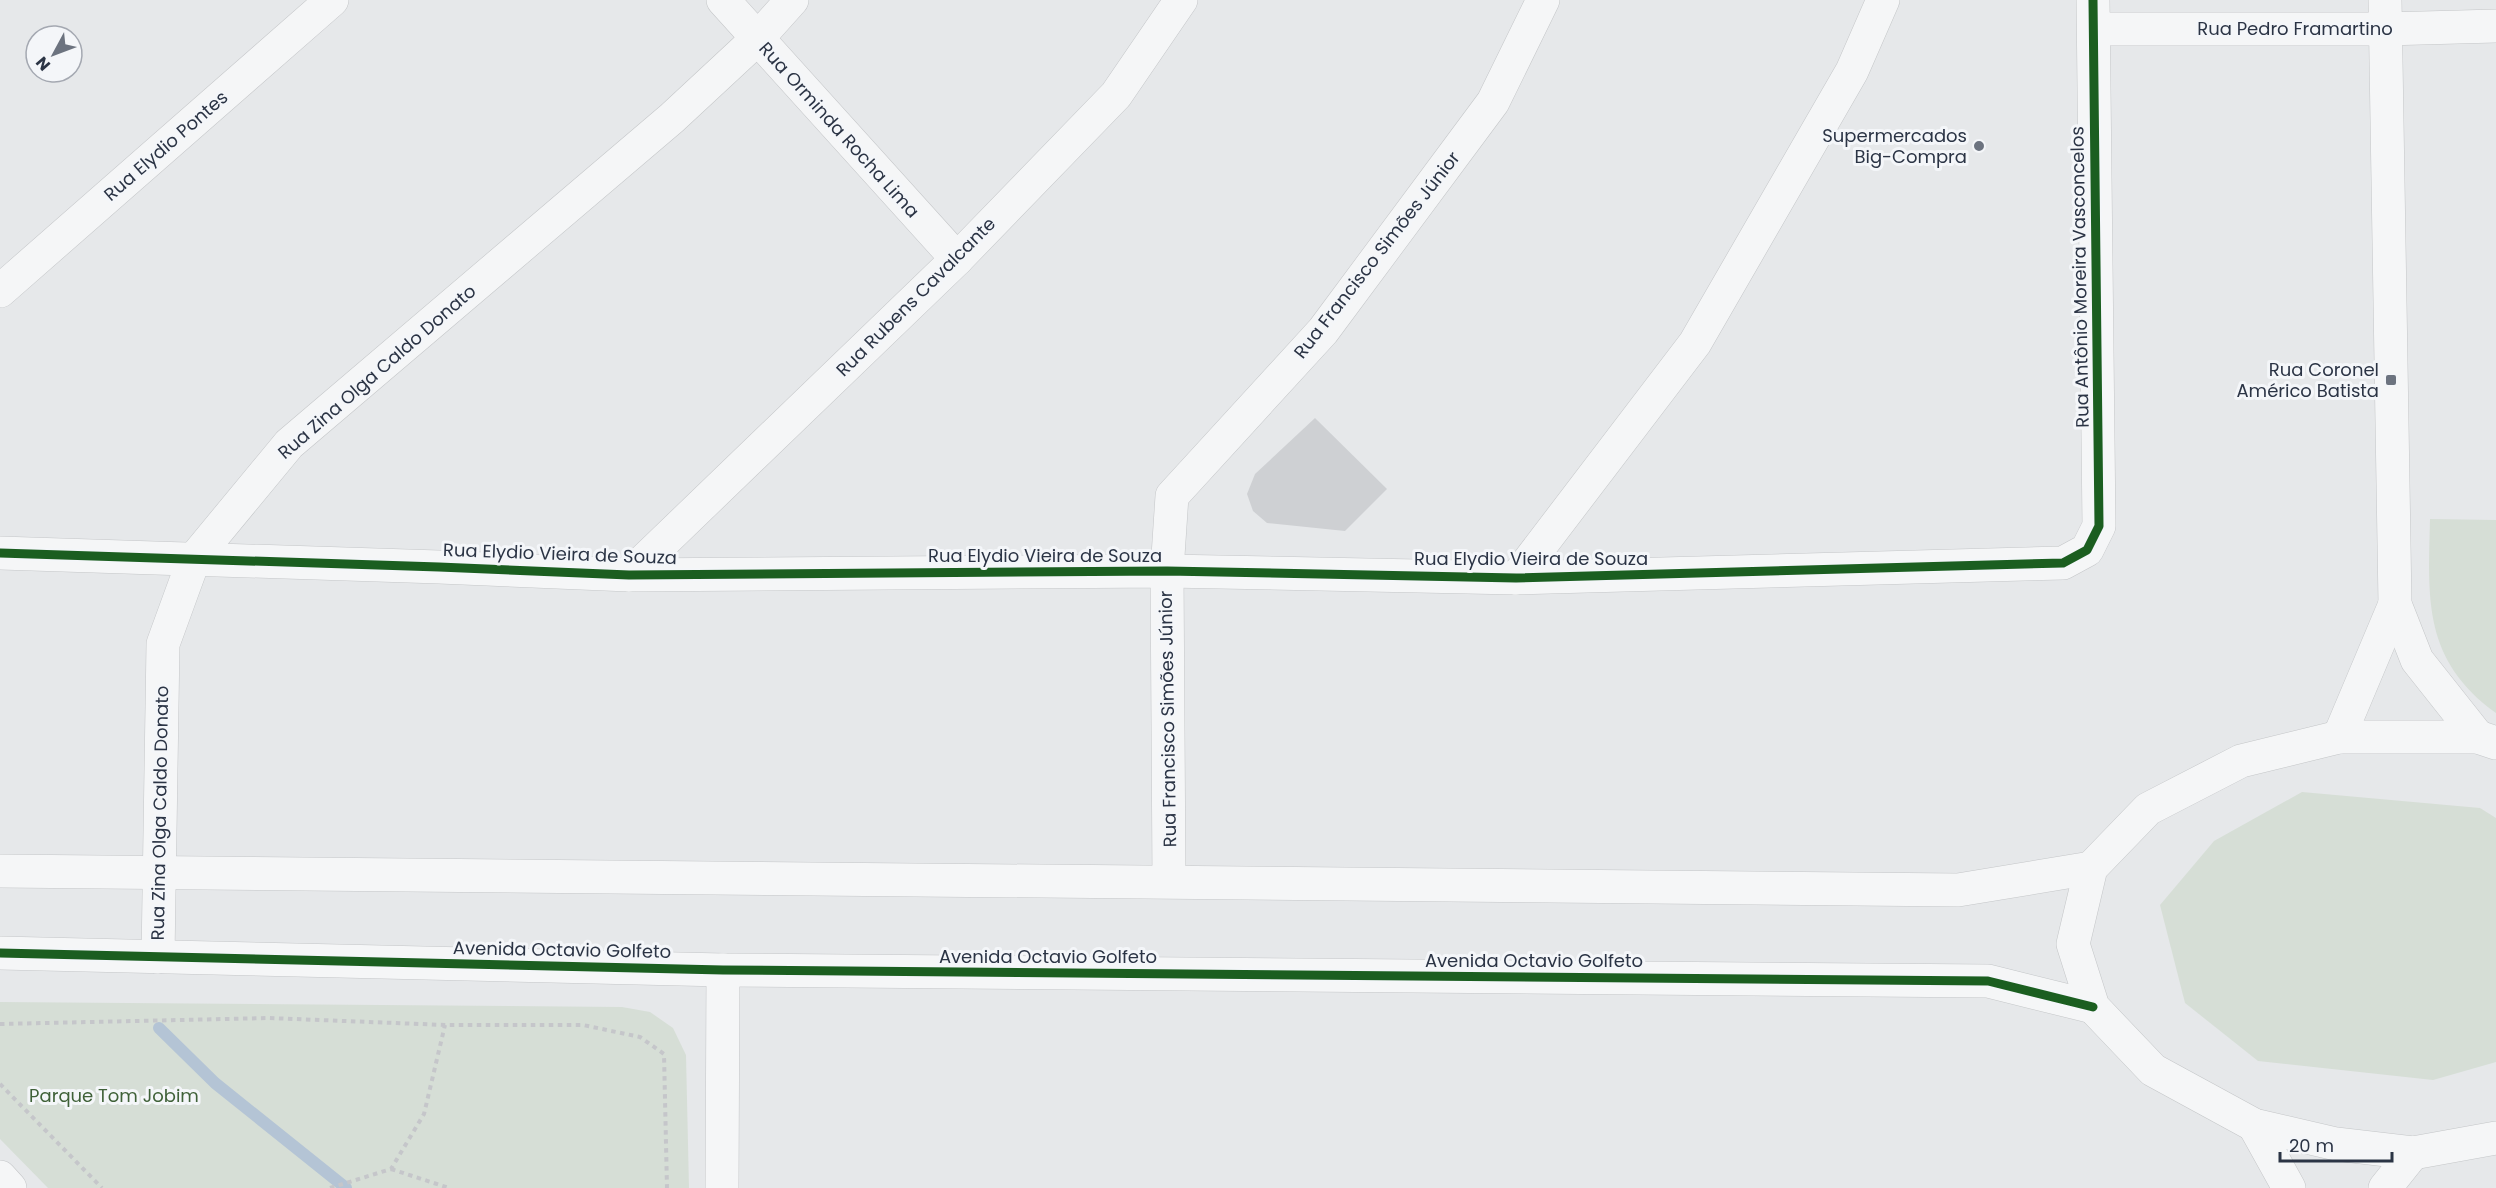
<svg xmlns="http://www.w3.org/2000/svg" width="2496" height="1188" font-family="Poppins,sans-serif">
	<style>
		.green { fill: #d6ded6 }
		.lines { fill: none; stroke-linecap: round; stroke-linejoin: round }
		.stream { stroke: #b4c4d5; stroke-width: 12 }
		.building { fill: #ced0d3 }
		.minor-casing { stroke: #c4c6c8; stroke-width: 34 }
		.path { stroke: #c5c6ca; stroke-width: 4; stroke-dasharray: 4.5 4.5; stroke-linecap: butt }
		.minor { stroke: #f5f6f7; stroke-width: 33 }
		.cycleway-casing { stroke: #f4f6f9; stroke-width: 13 }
		.cycleway { stroke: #1b5e20; stroke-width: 9 }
		.poi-dot { fill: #6c737f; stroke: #f4f6f9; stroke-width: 2 }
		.labels { text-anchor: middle; stroke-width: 6; stroke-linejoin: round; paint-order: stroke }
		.street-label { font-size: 18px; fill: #2b3445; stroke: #f4f6f9 }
		.poi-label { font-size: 18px; fill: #2b3445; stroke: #f4f6f9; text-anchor: end }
		.park-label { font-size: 18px; fill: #3f6138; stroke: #f4f6f9 }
	</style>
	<rect width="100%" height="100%" fill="#e6e8ea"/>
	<!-- green -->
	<g class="green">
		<path d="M2430 519 2496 520V713C2423 660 2428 600 2430 519Z"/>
		<polygon points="2302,792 2480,808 2496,818 2496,1062 2433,1080 2258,1061 2185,1003 2160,905 2214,841"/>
		<polygon points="0,1002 622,1007 650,1012 673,1028 686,1055 689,1188 48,1188 0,1139"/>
	</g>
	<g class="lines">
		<!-- stream -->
		<polyline class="stream" points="159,1028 215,1083 346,1188"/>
	</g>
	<!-- building -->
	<polygon class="building" points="1315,418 1387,489 1345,531 1267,523 1253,511 1247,494 1255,474"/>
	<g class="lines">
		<!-- minor casing -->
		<g class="minor-casing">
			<g id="minor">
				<polyline points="723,0 957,259"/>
				<polyline points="2385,0 2395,604 2417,660 2478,737"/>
				<polyline points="2094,29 2385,29 2496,26"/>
				<polyline points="0,291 332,0"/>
				<polyline points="0,553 439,567 629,575 1167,571 1516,578 2063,563 2087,550 2099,526 2093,0"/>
				<polyline points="629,575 957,259 1116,95 1181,0"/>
				<polyline points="1516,578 1695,343 1852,71 1883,0"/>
				<polyline points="2339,737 2395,604"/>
				<polyline points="2496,743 2478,737 2339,737 2241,761 2148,809 2091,868 2073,944 2093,1007 2153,1070 2254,1125 2336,1144 2413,1153 2496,1138"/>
				<polyline points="0,871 1958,890 2091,868"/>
				<polyline points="1169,881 1167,571 1172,496 1323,331 1493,102 1543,0"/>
				<polyline points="0,953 723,970 1988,981 2093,1007"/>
				<polyline points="158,957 163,644 194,559 289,444 672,118 757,39 792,0"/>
				<polyline points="2254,1125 2289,1188"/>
				<polyline points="0,1177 10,1188"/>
				<polyline points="722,1188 723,970"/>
				<polyline points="2385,1188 2413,1153"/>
			</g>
		</g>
		<!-- path -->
		<g class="path">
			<polyline points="0,1024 269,1018 445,1025 583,1025 640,1037 664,1054 667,1188"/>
			<polyline points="0,1084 102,1188"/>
			<polyline points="391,1169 449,1188"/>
			<polyline points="330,1188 391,1169 424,1114 445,1025"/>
		</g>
		<!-- minor -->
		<use href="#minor" class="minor"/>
		<!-- cycleway casing -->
		<g class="cycleway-casing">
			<g id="cycleway">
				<polyline points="0,553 439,567 629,575 1167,571 1516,578 2063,563 2087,550 2099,526 2093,0"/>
				<polyline points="0,953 723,970 1988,981 2093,1007"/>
			</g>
		</g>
		<!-- cycleway -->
		<use href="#cycleway" class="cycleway"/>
	</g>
	<!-- markers -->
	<g class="poi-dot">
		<circle cx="1979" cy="146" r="6"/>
		<rect x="2385" y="374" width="12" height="12" rx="3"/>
	</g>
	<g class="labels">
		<!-- street labels -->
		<g class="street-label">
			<text x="2295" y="35">Rua Pedro Framartino</text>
			<text transform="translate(839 130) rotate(48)" y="6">Rua Orminda Rocha Lima</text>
			<text transform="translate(166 146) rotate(-41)" y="6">Rua Elydio Pontes</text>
			<text transform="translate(1377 255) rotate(-52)" y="6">Rua Francisco Simões Júnior</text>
			<text transform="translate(2080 277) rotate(-91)" y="6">Rua Antônio Moreira Vasconcelos</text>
			<text transform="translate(916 297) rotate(-45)" y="6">Rua Rubens Cavalcante</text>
			<text transform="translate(377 372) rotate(-41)" y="6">Rua Zina Olga Caldo Donato</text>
			<text transform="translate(560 554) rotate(2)" y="6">Rua Elydio Vieira de Souza</text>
			<text x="1045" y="562">Rua Elydio Vieira de Souza</text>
			<text x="1531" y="565">Rua Elydio Vieira de Souza</text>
			<text transform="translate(1168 719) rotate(-91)" y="6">Rua Francisco Simões Júnior</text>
			<text transform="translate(160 813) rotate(-89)" y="6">Rua Zina Olga Caldo Donato</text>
			<text transform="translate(562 950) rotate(1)" y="6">Avenida Octavio Golfeto</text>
			<text x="1048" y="963">Avenida Octavio Golfeto</text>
			<text x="1534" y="967">Avenida Octavio Golfeto</text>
		</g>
		<!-- poi labels -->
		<g class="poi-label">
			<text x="1967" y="142">Supermercados<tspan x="1967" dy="21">Big-Compra</tspan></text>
			<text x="2379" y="376">Rua Coronel<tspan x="2379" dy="21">Américo Batista</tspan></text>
		</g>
		<!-- park labels -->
		<g class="park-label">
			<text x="114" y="1102">Parque Tom Jobim</text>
		</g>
	</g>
	<!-- north arrow -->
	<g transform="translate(54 54) rotate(229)"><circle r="28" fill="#f4f6f9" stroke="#a4a8b1" stroke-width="1.5"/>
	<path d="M0-4.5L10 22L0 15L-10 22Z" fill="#6c737f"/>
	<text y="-9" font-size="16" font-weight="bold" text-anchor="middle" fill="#2b3445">N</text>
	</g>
	<!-- scale -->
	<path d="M2280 1152v9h112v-9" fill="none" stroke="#2b3445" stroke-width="3"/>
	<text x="2289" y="1152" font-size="18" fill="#2b3445" stroke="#f4f6f9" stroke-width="4.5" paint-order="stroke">20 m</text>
</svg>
